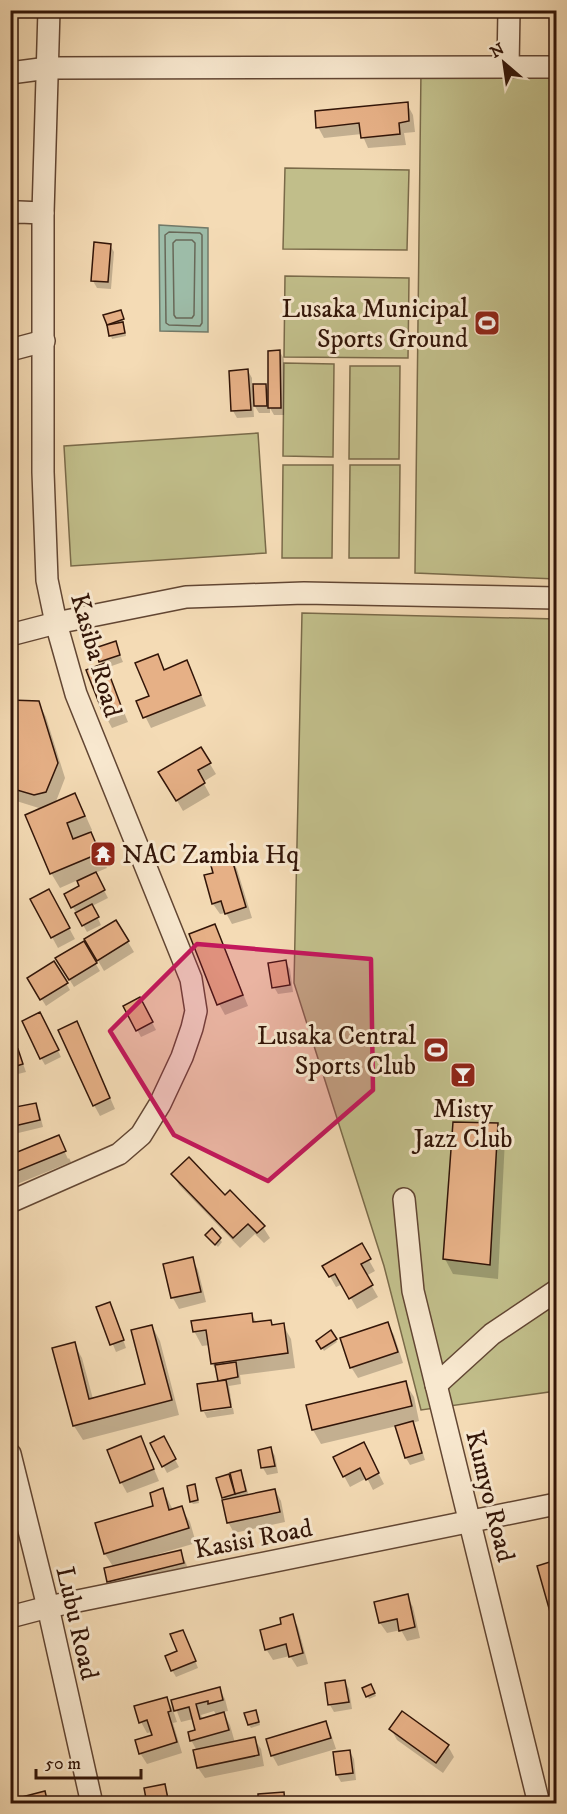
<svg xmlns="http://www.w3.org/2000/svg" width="567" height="1814" font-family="'IM FELL DW Pica',serif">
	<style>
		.green { fill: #c1be8a; stroke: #7a6a49; stroke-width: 1.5 }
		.water { fill: #9dbca8; stroke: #727968; stroke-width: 1.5 }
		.shadow { fill: #0003; fill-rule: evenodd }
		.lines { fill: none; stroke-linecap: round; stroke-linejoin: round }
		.shore { stroke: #686858; stroke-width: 1.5 }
		.building { fill: #e6b086; stroke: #321508; stroke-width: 1.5 }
		.minor-casing { stroke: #624633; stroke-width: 24 }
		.minor { stroke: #f8e8cf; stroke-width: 21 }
		.marked { fill: #c2185b; fill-opacity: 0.2; stroke: #c2185b; stroke-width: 4.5; stroke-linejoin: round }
		.labels { text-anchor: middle; stroke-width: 6; stroke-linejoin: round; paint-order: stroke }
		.poi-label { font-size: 26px; fill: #321508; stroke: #f8e8cf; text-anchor: end }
		.street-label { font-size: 26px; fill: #321508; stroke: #f8e8cf }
	</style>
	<rect width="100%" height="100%" fill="#f4dbb5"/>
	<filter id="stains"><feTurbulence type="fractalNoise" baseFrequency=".00333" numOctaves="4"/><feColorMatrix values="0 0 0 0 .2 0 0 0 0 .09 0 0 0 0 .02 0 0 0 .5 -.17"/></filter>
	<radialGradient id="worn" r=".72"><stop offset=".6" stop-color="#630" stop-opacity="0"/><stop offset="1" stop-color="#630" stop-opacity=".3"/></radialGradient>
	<!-- green -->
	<g class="green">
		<polygon points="421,70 556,72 556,579 415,573"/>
		<polygon points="285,168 409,170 407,250 283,249"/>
		<polygon points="285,276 409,278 408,358 284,357"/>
		<polygon points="284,363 334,364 333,457 283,456"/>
		<polygon points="350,366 400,366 399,459 349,459"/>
		<polygon points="258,433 266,553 71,566 64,446"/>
		<polygon points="283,465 333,465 332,558 282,558"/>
		<polygon points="350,465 400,465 399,558 349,558"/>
		<polygon points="302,613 556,619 556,1391 421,1410 384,1266 294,983"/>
	</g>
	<!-- water -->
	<polygon class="water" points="159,225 208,228 208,332 160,331"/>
	<!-- shadow -->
	<g class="shadow">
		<polygon points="407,104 413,115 415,132 404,133 406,145 368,148 362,134 324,138 318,127"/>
		<polygon points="110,245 114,252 111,289 97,288 93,281"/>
		<polygon points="122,314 126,336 112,339 105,316"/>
		<polygon points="280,352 284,359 284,415 274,415 270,408 270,413 259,413 253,403 254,417 237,418 233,411 248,371 252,378 252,386 265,386 270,393"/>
		<polygon points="554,631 556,631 556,651 554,646"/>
		<polygon points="115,643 123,662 106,668 128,722 112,728 106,717 103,665 101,661"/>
		<polygon points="157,656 165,671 187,662 206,706 151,728 138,702 151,697"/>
		<polygon points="38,702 46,717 65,778 55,804 75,795 83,810 92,830 89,832 107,868 95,873 108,898 92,906 101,925 87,932 66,895 81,887 78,880 60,888 51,873 42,809 10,799 10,703"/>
		<polygon points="201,749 216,774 203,782 210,795 183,811 161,773"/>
		<polygon points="231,858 237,869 252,918 232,924 226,913 220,914 213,904 205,876 215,874"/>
		<polygon points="55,902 75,939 58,948 52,937"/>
		<polygon points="116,922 134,952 104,971 86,940"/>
		<polygon points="214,926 220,936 248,1006 225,1015 219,1004 191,935"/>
		<polygon points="83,943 100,971 74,987 57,959"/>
		<polygon points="285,962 290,969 293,992 278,994 274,987"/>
		<polygon points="54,963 70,990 46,1006 29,979"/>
		<polygon points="140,999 156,1030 141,1037 125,1007"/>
		<polygon points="44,1021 61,1057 45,1065 41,1058"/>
		<polygon points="82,1034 115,1109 100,1116 94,1105"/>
		<polygon points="18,1050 26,1072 10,1076 10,1053"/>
		<polygon points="552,1091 556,1091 556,1115 553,1109"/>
		<polygon points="35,1104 39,1111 43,1127 10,1135 10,1110"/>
		<polygon points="497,1125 505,1139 498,1279 453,1274 445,1259"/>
		<polygon points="59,1137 64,1146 62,1146 68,1159 69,1158 71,1162 10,1187 10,1157"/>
		<polygon points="173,1174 225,1197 263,1227 270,1238 264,1243 255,1234 240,1248 179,1185"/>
		<polygon points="212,1231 222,1242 218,1247 209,1238"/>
		<polygon points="361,1246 375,1271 366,1276 378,1297 357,1309 343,1284 336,1287 324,1266"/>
		<polygon points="192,1259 198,1270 206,1302 179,1309 173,1298 165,1265"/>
		<polygon points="98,1308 113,1311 126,1348 116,1352"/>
		<polygon points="251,1314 257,1323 271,1322 273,1326 283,1325 291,1339 295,1368 240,1375 241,1384 229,1386 232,1405 203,1409 203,1412 199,1386 220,1382 218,1374 212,1363 210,1345 202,1346 194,1331 193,1322"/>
		<polygon points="387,1324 394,1335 403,1363 358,1378 351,1367"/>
		<polygon points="152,1326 160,1341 179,1415 83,1440 74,1426 54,1349 74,1344 82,1358 93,1399 147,1385"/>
		<polygon points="331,1332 337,1342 324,1351 318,1341"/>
		<polygon points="405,1383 414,1397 419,1421 412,1423 416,1430 425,1460 410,1465 406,1458 397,1426 321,1444 313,1430"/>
		<polygon points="233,1408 234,1414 207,1418 204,1412"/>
		<polygon points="141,1438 159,1481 127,1493 121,1482"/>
		<polygon points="163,1438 179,1467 167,1473 152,1444"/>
		<polygon points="271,1449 275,1456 278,1473 267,1475 263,1468"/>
		<polygon points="369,1455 384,1484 373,1490 367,1478 350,1487 344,1476"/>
		<polygon points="240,1472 244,1479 249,1496 275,1490 281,1501 285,1522 234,1533 228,1522 224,1497 228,1476 234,1486"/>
		<polygon points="194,1485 199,1503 193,1504 191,1501"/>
		<polygon points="163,1490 173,1510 181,1508 190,1522 196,1543 155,1555 155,1558 180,1552 186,1563 189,1574 114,1592 108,1581 114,1568 105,1554 155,1507"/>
		<polygon points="556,1561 556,1627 539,1567"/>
		<polygon points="407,1596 413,1607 420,1638 407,1641 401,1630 387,1633 380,1623"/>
		<polygon points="292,1616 298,1627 308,1664 297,1667 290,1656 273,1660 266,1649"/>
		<polygon points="186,1638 198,1668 176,1677 172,1670"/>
		<polygon points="345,1682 349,1689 352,1709 334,1712 330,1705 327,1684"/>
		<polygon points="10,1684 16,1692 10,1697"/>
		<polygon points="371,1686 376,1696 369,1699 364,1689"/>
		<path d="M219 1688 225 1699 228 1711 223 1712 230 1725 235 1743 254 1739 261 1749 264 1766 205 1778 198 1768 196 1749 191 1740 197 1731 193 1719 181 1722 173 1701ZM214 1711 217 1716 203 1720 201 1715Z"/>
		<polygon points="167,1699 173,1710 177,1722 173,1723 182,1753 147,1764 140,1753 154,1736 152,1732 147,1733 141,1722"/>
		<polygon points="257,1714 260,1725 251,1728 249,1725"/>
		<polygon points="325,1723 331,1734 336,1749 278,1766 272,1755"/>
		<polygon points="391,1729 448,1746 454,1757 443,1773 397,1740"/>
		<polygon points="350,1752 354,1759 356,1780 341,1782 337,1775"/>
		<polygon points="164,1786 172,1804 149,1804"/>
		<polygon points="224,1801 226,1804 202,1804 202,1803"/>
	</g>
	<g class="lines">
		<!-- shore -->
		<g class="shore">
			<polygon points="169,232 200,233 202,235 202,323 200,326 169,325 166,323 165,235"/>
			<polygon points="176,240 192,240 195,243 194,315 192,318 176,318 174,315 173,243"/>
		</g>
	</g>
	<!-- building -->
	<g class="building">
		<polygon points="408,102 409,121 399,123 400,134 361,138 359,123 316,128 315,111"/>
		<polygon points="94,242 111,244 108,282 91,281"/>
		<polygon points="121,310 124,319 107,325 103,315"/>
		<polygon points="123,322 125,333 109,336 107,325"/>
		<polygon points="280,350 281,408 268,408 268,351"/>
		<polygon points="248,369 251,410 231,411 229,371"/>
		<polygon points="253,384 266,384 267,406 254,406"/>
		<polygon points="116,641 120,655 99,662 95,648"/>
		<polygon points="158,654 164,670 187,660 201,695 143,718 136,701 149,696 135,663"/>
		<polygon points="105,663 123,711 105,718 86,670"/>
		<polygon points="10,700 39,701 58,763 46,792 34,795 10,788"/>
		<polygon points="201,747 211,763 198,770 205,783 176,801 158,772"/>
		<polygon points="75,793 85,816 67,823 73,839 91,832 100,853 50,874 25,815"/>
		<polygon points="231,856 246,907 225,914 221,901 212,904 204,875 213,873 210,862"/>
		<polygon points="96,872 105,890 71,908 64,894 79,886 77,881"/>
		<polygon points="49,889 70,928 51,938 30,899"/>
		<polygon points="92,904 99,917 82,926 75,913"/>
		<polygon points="116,920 129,941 97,961 84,939"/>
		<polygon points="215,924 243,995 217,1005 189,934"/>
		<polygon points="84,941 97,963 69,980 55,958"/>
		<polygon points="286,960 290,985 272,988 268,963"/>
		<polygon points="54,961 68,983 40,1000 27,978"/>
		<polygon points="140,997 153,1022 136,1031 123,1006"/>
		<polygon points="40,1012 59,1050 40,1059 22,1021"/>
		<polygon points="77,1021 110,1098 93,1106 58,1030"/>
		<polygon points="18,1049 23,1064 10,1068 10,1051"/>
		<polygon points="556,1089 556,1109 552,1110 550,1090"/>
		<polygon points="36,1103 40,1120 10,1127 10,1108"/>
		<polygon points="453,1122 498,1123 490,1265 443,1259"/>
		<polygon points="59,1135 66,1151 10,1174 10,1155"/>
		<polygon points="189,1157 225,1195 230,1190 265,1226 257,1233 248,1224 233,1238 171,1174"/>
		<polygon points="212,1228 221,1238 215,1245 205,1235"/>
		<polygon points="362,1243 371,1259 361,1264 373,1285 349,1299 335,1274 329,1277 322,1266"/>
		<polygon points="193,1257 201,1292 171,1298 163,1264"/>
		<polygon points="110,1302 124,1340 110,1345 96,1307"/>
		<polygon points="252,1313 253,1322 271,1320 272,1325 284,1323 288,1353 211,1364 206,1330 193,1332 191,1321"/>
		<polygon points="388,1322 398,1352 350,1368 340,1338"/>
		<polygon points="152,1325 172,1400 73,1426 52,1348 75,1342 89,1399 145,1384 131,1330"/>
		<polygon points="331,1330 337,1339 321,1349 316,1341"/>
		<polygon points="236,1362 238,1377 218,1381 215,1365"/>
		<polygon points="226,1380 231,1407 201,1411 197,1384"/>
		<polygon points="406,1381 412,1406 312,1430 306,1405"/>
		<polygon points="413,1421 422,1453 405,1458 395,1426"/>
		<polygon points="141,1436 154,1469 120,1483 107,1450"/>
		<polygon points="164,1436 176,1459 162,1467 150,1443"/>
		<polygon points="364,1442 379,1473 366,1480 360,1468 343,1477 333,1457"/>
		<polygon points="271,1447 275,1466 261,1468 258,1450"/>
		<polygon points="241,1470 246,1491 235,1494 230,1473"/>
		<polygon points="229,1474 235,1494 222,1498 216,1478"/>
		<polygon points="195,1484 198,1500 190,1502 187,1486"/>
		<polygon points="163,1488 169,1510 182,1506 189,1528 104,1554 95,1523 153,1506 150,1493"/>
		<polygon points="275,1489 280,1512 227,1523 222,1500"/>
		<polygon points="181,1550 184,1563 107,1582 104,1568"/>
		<polygon points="556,1560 556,1633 537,1566"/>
		<polygon points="408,1594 415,1627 399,1631 397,1619 379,1623 374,1602"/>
		<polygon points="293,1614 303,1653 289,1657 286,1644 265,1650 260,1630 281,1624 280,1618"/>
		<polygon points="183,1630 196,1661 171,1671 165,1656 177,1651 170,1634"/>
		<polygon points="345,1680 349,1702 328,1705 325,1683"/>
		<polygon points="371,1684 375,1693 366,1697 362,1688"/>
		<polygon points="220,1687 223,1700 208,1704 208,1701 196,1704 200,1719 224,1712 229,1730 190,1741 188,1732 195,1730 189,1707 174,1711 171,1700"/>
		<polygon points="167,1697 171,1711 168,1712 177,1742 139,1754 135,1740 152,1735 147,1720 139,1723 134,1706"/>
		<polygon points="256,1710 259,1722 248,1725 244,1713"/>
		<polygon points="402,1711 449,1745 436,1763 389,1729"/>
		<polygon points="326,1721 331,1738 271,1756 266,1739"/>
		<polygon points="255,1737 259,1755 197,1768 193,1750"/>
		<polygon points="350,1750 353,1773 336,1775 333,1752"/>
		<polygon points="165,1784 169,1804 147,1804 144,1788"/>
		<polygon points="45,1791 48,1804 10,1804 10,1800"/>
		<polygon points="284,1792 285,1804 258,1804 258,1794"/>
	</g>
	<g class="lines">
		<!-- minor casing -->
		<g class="minor-casing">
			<g id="minor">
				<polyline points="508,67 509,10"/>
				<polyline points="10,73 48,68 556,67"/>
				<polyline points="10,214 19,212 43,213"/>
				<polyline points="10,350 44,341"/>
				<polyline points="10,635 56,623 186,597 304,593 556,598"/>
				<polyline points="404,1199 413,1291 539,1804"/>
				<polyline points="10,1202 119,1154 141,1135 160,1104 182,1057 192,1028 196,1011 191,979 76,694 56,623 47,580 43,472 43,213 49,10"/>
				<polyline points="436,1385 492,1334 556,1291"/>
				<polyline points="10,1454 48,1607 92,1804"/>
				<polyline points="10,1617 48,1607 556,1504"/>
			</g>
		</g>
		<!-- minor -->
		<use href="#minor" class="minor"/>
	</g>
	<!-- marked area -->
	<path class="marked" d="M197 944 371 959 373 1090 268 1181 174 1135 110 1031Z"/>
	<!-- icons -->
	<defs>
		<g id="stadium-square" transform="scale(1.35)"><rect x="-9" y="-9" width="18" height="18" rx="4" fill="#8f2418" stroke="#f8e8cf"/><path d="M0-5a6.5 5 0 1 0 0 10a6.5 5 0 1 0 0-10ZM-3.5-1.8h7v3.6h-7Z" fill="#fff"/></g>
		<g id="temple-square" transform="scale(1.35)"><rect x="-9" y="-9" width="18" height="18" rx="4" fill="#8f2418" stroke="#f8e8cf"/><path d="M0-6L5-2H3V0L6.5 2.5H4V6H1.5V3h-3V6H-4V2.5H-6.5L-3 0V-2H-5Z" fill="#fff"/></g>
		<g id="bar-square" transform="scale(1.35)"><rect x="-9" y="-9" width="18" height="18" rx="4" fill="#8f2418" stroke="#f8e8cf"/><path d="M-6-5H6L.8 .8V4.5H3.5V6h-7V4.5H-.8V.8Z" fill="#fff"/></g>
	</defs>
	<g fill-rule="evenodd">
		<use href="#stadium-square" x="487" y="323"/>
		<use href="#temple-square" x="103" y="854"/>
		<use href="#stadium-square" x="436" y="1050"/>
		<use href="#bar-square" x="463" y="1075"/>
	</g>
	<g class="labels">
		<!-- poi labels -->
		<g class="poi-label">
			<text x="468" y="317">Lusaka Municipal<tspan x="468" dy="30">Sports Ground</tspan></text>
			<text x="122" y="863" text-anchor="start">NAC Zambia Hq</text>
			<text x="416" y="1044">Lusaka Central<tspan x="416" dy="30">Sports Club</tspan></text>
			<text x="463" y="1117" text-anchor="middle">Misty<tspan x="463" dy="30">Jazz Club</tspan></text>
		</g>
		<!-- street labels -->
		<g class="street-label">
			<text transform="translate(97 655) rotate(74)" y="9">Kasiba Road</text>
			<text transform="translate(491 1496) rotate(76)" y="9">Kumyo Road</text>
			<text transform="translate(253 1538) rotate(-11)" y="9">Kasisi Road</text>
			<text transform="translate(78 1623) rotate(77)" y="9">Lubu Road</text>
		</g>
	</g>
	<!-- margin -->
	<rect width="567" height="1814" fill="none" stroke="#f4dbb5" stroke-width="36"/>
	<rect x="12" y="12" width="543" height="1790" fill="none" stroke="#321508" stroke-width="3"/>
	<rect x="18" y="18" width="531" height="1778" fill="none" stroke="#321508" stroke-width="1.5"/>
	<!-- north arrow -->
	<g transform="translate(504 63) rotate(331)" stroke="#f8e8cf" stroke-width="4.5" paint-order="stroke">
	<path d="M0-4.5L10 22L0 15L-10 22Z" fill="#321508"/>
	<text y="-9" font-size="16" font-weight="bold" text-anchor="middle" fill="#321508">N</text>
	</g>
	<!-- scale -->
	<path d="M36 1769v9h105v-9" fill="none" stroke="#321508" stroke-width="3"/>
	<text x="45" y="1769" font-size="18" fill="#321508" stroke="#f8e8cf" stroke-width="4.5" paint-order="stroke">50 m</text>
	<rect width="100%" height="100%" filter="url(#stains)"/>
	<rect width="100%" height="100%" fill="url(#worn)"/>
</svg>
